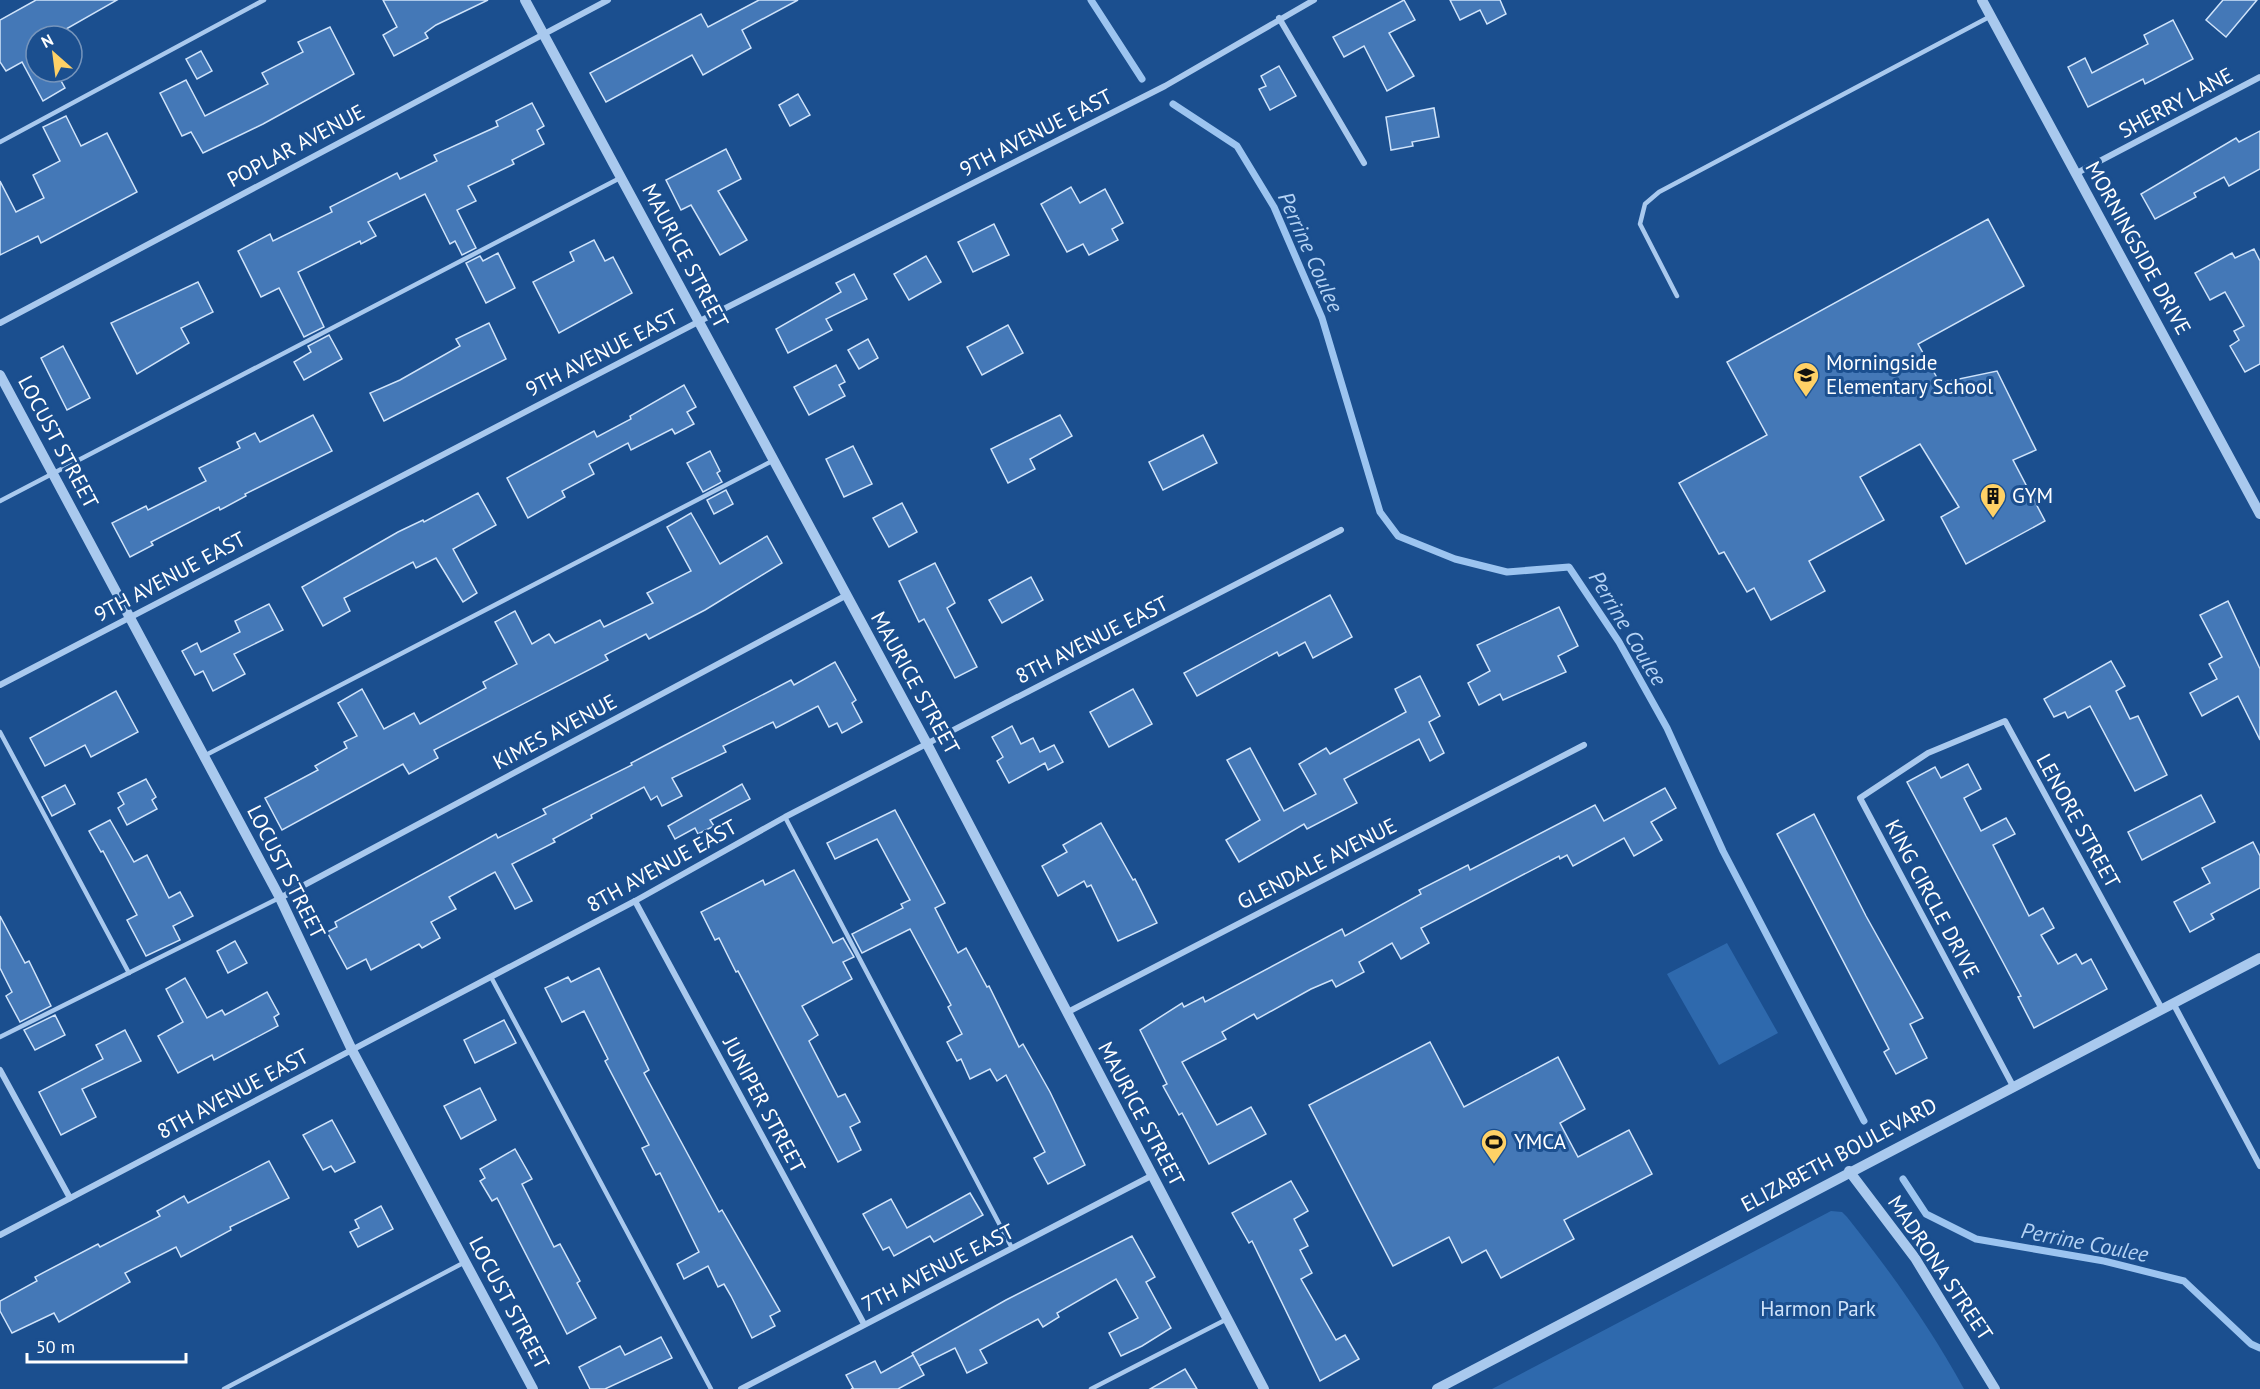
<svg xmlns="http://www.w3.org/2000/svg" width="2260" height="1389" font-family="'PT Sans',sans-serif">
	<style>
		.green { fill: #2e69ad }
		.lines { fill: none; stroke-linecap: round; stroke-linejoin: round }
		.stream { stroke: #9cc4f0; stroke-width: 7 }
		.building { fill: #4478b7; stroke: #cfe3fa; stroke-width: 1.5 }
		.service { stroke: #a9c9ee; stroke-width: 4.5 }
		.minor { stroke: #a9c9ee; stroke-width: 6 }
		.tertiary { stroke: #a9c9ee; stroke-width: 10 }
		.labels { text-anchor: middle; stroke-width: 6; stroke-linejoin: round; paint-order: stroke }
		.street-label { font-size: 21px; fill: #fff; stroke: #1b4f8f }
		.poi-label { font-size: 21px; fill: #fff; stroke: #1b4f8f; text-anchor: start }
		.park-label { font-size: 21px; fill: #cfe3fa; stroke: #1b4f8f }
		.water-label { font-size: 22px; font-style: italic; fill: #b5d3f5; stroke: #1b4f8f }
	</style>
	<rect width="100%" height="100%" fill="#1b4f8f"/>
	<!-- green -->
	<g class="green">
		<polygon points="1727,943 1778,1033 1719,1065 1667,974"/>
		<path d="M1831 1211 1842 1212 1847 1217C1891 1272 1930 1327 1964 1389H1492Z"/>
	</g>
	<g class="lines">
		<!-- stream -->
		<g class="stream">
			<polyline points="1091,0 1142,79"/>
			<polyline points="1173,104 1237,146 1274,207 1322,318 1380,512 1398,536 1455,559 1507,572 1569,567 1619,642 1667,728 1723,851 1864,1121"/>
			<polyline points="1903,1179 1926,1214 1976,1239 2104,1261 2184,1281 2251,1344 2260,1348"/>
		</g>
	</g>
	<!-- building -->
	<g class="building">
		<polygon points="36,0 117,0 54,36 36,36 36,72 56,72 65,88 43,101 22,62 6,71 0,62 0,20"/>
		<polygon points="383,0 488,0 436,25 425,33 428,38 394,56 383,35 397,27"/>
		<polygon points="759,0 798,0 742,30 751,48 703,75 692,55 606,102 590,73 701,14 708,27"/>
		<polygon points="1404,0 1415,20 1389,33 1414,76 1387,91 1364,46 1344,57 1333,37"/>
		<polygon points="1450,0 1500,0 1506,14 1487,24 1480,10 1460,20"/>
		<polygon points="2223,0 2257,0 2226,37 2206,20"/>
		<polygon points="2173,20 2193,59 2145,84 2143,79 2088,107 2068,67 2085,58 2092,73 2148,44 2144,35"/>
		<polygon points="330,27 354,74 263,124 203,153 191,132 182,136 160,93 186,80 205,116 268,84 262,73 303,52 298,42"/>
		<polygon points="201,51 212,71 197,79 186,59"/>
		<polygon points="1279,66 1296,96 1270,110 1259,89 1266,86 1261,76"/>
		<polygon points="798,94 810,115 790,126 779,105"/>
		<polygon points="532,103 544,126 537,130 544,144 512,160 514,164 468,186 476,201 457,210 476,248 462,255 455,241 450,244 425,194 368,222 376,236 361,244 360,241 298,272 324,327 304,337 279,288 261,297 238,251 270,234 273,241 332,212 330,207 397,173 400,179 437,161 434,155 498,126 496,121"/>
		<polygon points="1434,108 1439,137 1412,142 1413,146 1391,150 1386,117"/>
		<polygon points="66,116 81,146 107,133 137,192 41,243 38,236 0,255 0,181 16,212 44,198 33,175 60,161 43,127"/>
		<polygon points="2260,131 2260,169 2229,186 2224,177 2194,193 2196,197 2155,219 2141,194 2236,138 2239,142"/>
		<polygon points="726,149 741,179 718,191 747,240 720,255 691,205 681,210 666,180"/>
		<polygon points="1071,187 1080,203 1105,189 1123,223 1112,229 1118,240 1089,255 1083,244 1067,252 1041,204"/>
		<polygon points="1988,219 2024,286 1918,344 1940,383 1997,371 2036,450 2013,460 2045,521 1966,564 1941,517 1959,507 1920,444 1860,477 1884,520 1809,561 1825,591 1771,620 1754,588 1747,592 1724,552 1719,554 1679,483 1767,435 1727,362"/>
		<polygon points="994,224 1009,255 973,272 958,242"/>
		<polygon points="594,240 605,261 613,257 632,293 559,333 533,282 574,261 570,252"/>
		<polygon points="2254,249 2260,261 2260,364 2245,372 2230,346 2239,340 2234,331 2244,326 2225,292 2210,300 2195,273 2232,253 2235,258"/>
		<polygon points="498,253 515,288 486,303 466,263 480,256 483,261"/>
		<polygon points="926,256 941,282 909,300 894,274"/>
		<polygon points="854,274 867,299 826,319 832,330 788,353 776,329 841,292 836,283"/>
		<polygon points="198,282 213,312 181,328 189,343 137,374 111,323"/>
		<polygon points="489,323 506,359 384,421 370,393 400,380 460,346 456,339"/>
		<polygon points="1008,325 1023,353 982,375 967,347"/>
		<polygon points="329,335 342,359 304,380 294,362 311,352 308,346"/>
		<polygon points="868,339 878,358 859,369 848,350"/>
		<polygon points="63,346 90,398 67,410 41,358"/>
		<polygon points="836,365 845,382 839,385 845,396 809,415 794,387"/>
		<polygon points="684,385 696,407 687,412 694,424 675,434 672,429 631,450 628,443 589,464 594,474 562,491 565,497 528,518 507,478 594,431 597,437 631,419 630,416"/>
		<polygon points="313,415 332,451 245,494 246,496 220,510 219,507 151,542 153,545 130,557 112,523 146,506 148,510 206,481 199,468 240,448 237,442 255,433 260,442"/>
		<polygon points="1060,415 1072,436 1030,459 1035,469 1008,483 991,449"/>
		<polygon points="1203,435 1217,463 1163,490 1149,462"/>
		<polygon points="853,446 872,484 844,497 826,459"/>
		<polygon points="710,451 720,471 717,473 722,482 703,492 687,463"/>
		<polygon points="726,490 733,504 714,514 707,500"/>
		<polygon points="478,493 496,525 453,549 477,593 463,602 436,558 416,568 413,562 344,598 350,611 323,626 302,587 398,532 423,520 424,522"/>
		<polygon points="902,503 917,532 889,547 873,518"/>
		<polygon points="691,513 720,564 767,536 782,563 705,610 649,639 646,634 605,655 608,660 434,750 438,758 409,774 403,764 282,830 265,798 318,770 315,766 347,748 344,742 357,736 338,703 362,689 384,729 414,713 420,724 486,688 483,682 517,664 495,622 515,611 532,644 549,634 555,643 600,620 604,627 653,603 647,593 691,571 667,527"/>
		<polygon points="935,563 955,603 947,608 977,667 955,678 924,619 919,622 899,581"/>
		<polygon points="1031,577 1043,600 1002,623 989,600"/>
		<polygon points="1330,595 1352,637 1313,658 1305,642 1279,656 1277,652 1197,696 1184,673"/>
		<polygon points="2228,601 2260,669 2260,740 2238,696 2202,716 2190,693 2217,679 2209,664 2222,657 2200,615"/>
		<polygon points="269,604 283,630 234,654 245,674 213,691 203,671 195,675 182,651 197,643 201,652 240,632 235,621"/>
		<polygon points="1559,607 1578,646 1558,656 1566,672 1503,700 1500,694 1479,705 1468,683 1490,671 1477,645"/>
		<polygon points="2111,661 2125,686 2116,691 2130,719 2138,716 2167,775 2135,791 2090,706 2068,718 2065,712 2054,717 2044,699"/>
		<polygon points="835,662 856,700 852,703 862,722 842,733 837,723 829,727 818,706 776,728 773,722 723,746 726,752 672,778 682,796 662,806 657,796 651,800 644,787 591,815 592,818 553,839 555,842 512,864 532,901 515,909 495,872 449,897 456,909 431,922 440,938 422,948 419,944 371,970 366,959 347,969 327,932 337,927 335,922 496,834 498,838 546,814 543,809 632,765 631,763 656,750 791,680 794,685"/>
		<polygon points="1420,676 1440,716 1429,722 1444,753 1430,761 1419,739 1344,779 1357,803 1307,829 1304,824 1239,862 1226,840 1260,820 1227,760 1250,748 1284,811 1316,794 1299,764 1326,748 1330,754 1406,712 1395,689"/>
		<polygon points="1133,689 1152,724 1109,747 1090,712"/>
		<polygon points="116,691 138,732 91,757 85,745 45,766 30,738"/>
		<polygon points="1012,726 1021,744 1033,738 1040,752 1054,745 1063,762 1048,770 1045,763 1009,783 997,761 1003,757 992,737"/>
		<polygon points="1968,764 1981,789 1964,798 1981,831 2006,818 2015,834 1993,845 2029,916 2043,908 2054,928 2041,935 2058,964 2076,954 2082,964 2091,959 2107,989 2034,1028 2018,997 2021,996 1907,782 1935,767 1941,778"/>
		<polygon points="146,779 156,797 152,800 157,809 127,825 118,808 124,804 118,793"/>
		<polygon points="742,784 750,799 710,820 714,826 698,834 695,828 675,839 668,826"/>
		<polygon points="65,785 75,804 52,816 42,797"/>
		<polygon points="1665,788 1676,808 1651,822 1662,840 1634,856 1624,838 1573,866 1567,855 1560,859 1559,856 1421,928 1429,943 1401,959 1392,943 1359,962 1364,972 1336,987 1332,980 1311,989 1257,1019 1254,1014 1222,1032 1226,1039 1182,1062 1217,1125 1251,1107 1266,1134 1209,1164 1182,1113 1179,1115 1163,1086 1167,1084 1140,1030 1182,1003 1184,1007 1203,997 1205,1002 1342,929 1345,936 1421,894 1419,890 1468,865 1470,870 1595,805 1604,821"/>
		<polygon points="2201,795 2215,822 2142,860 2128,832"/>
		<polygon points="895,810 945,903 935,908 958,953 966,948 987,987 989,986 1019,1047 1023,1044 1050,1092 1085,1165 1048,1184 1034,1158 1045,1152 1006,1075 997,1081 990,1069 970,1079 961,1059 957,1061 947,1042 962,1034 948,1007 951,1005 910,929 862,953 852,934 903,908 901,904 910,900 877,839 835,859 827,843"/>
		<polygon points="1814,814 1866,916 1923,1018 1910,1024 1927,1058 1896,1074 1884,1052 1889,1049 1777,834"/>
		<polygon points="110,820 134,862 147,855 169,898 180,892 193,916 173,926 180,940 146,956 127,920 137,915 103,851 101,852 89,831"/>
		<polygon points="1101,823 1133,880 1135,879 1157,923 1118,941 1091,885 1087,887 1084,881 1058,896 1042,866 1067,852 1063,845"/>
		<polygon points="2253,842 2260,856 2260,888 2211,914 2214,919 2190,932 2174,902 2210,883 2202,868"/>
		<polygon points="794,870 833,943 843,938 854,957 843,962 852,979 802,1006 818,1035 809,1041 838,1097 845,1094 860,1122 850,1127 861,1150 838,1162 738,971 736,972 719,938 715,940 701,912 763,880 765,885"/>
		<polygon points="0,916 25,963 29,961 51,1006 20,1022 6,996 12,992 0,968"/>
		<polygon points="235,941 247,963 228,973 217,951"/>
		<polygon points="599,968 649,1070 644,1073 719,1212 722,1210 780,1311 770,1316 775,1326 752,1338 731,1296 724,1284 718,1287 708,1266 684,1279 677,1264 699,1252 660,1173 656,1175 642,1148 649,1145 605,1061 608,1059 584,1011 562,1022 545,988 568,977 571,982"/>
		<polygon points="185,978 207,1018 222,1010 225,1015 267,992 279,1014 274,1017 278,1026 214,1060 212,1055 178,1073 158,1036 183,1022 166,989"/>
		<polygon points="55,1015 65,1035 35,1050 24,1030"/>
		<polygon points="504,1020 516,1043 475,1063 464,1040"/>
		<polygon points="125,1030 141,1061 82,1089 96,1117 61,1135 39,1092 103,1059 96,1045"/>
		<polygon points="1430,1042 1464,1107 1558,1057 1585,1109 1560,1123 1578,1157 1629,1130 1652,1174 1564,1220 1574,1239 1501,1278 1486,1250 1462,1263 1449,1237 1393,1266 1309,1105"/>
		<polygon points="480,1088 496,1120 461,1139 444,1106"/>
		<polygon points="332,1120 355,1162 335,1172 331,1166 323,1170 303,1135"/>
		<polygon points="515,1149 532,1179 522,1184 554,1247 560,1244 580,1281 577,1283 596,1318 567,1334 497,1198 492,1201 480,1181 485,1178 480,1169"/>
		<polygon points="269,1161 289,1198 230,1227 231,1230 181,1257 176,1247 125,1273 130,1282 59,1322 54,1313 12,1333 0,1311 0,1301 37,1281 35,1277 98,1244 100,1247 160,1216 157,1211 184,1196 188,1203"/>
		<polygon points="1291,1181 1308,1211 1294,1219 1308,1246 1300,1250 1312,1273 1301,1279 1336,1340 1345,1335 1359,1359 1320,1381 1252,1241 1249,1243 1232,1213"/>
		<polygon points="970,1193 983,1215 934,1242 930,1236 894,1256 889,1247 883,1250 863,1214 891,1199 907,1228"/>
		<polygon points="381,1206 393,1229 358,1247 350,1232 359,1228 355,1220"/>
		<polygon points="1132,1236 1155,1277 1146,1282 1171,1328 1142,1346 1121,1356 1109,1333 1138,1318 1116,1279 1057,1313 1059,1317 1043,1327 1038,1319 980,1350 987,1363 967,1373 955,1348 919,1366 912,1353 1006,1300"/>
		<polygon points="661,1337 672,1358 605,1389 590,1389 579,1367 620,1346 625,1355"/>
		<polygon points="913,1355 924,1375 898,1389 851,1389 853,1388 846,1375 875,1361 881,1373"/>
		<polygon points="1185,1369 1197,1389 1150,1389"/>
	</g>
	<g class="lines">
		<!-- service -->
		<g class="service">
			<polyline points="0,142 264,0"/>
			<polyline points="1677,296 1640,224 1645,204 1659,192 1991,16"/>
			<polyline points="0,501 620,178"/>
			<polyline points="0,732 129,973"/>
			<polyline points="204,756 774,460"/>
			<polyline points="785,817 1012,1248"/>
			<polyline points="491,977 711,1389"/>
			<polyline points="0,1037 279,898"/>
			<polyline points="224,1389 465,1262"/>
			<polyline points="1091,1389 1227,1319"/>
		</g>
		<!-- minor -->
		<g class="minor">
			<polyline points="1279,18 1364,163"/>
			<polyline points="2075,174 2260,77"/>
			<polyline points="0,323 608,0"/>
			<polyline points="0,685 698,322 1165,86 1314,0"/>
			<polyline points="280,898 845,596"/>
			<polyline points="635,901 864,1324"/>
			<polyline points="2173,1003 2260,1166"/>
			<polyline points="1066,1013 1584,745"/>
			<polyline points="0,1070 70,1198"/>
			<polyline points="2013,1086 1860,798 1928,753 2005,721 2162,1009"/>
			<polyline points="0,1235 635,901 785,817 1341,530"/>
			<polyline points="741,1389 1151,1176"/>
		</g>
		<!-- tertiary -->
		<g class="tertiary">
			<polyline points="525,0 927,744 1264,1389"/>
			<polyline points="1982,0 2260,514"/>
			<polyline points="0,375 280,898 352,1050 533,1389"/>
			<polyline points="1849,1171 1915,1258 1995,1389"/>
			<polyline points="1437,1389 2260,958"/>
		</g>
	</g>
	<!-- icons -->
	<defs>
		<g id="school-pin" transform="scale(1.35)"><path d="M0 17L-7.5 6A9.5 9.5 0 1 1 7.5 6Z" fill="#ffd166" stroke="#1b4f8f"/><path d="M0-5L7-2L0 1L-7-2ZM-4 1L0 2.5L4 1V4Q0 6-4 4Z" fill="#111"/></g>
		<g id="building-pin" transform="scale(1.35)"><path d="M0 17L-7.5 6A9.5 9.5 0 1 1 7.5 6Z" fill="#ffd166" stroke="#1b4f8f"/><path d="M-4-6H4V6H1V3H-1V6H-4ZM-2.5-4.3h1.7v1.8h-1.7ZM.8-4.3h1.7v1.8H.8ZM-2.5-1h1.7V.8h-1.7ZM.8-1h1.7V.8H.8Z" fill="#111"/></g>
		<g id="stadium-pin" transform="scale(1.35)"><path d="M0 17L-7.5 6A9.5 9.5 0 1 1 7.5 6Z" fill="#ffd166" stroke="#1b4f8f"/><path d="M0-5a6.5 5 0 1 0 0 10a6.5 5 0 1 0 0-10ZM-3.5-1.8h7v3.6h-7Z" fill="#111"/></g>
	</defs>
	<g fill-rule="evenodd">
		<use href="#school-pin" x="1806" y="375"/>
		<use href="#building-pin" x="1993" y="496"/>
		<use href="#stadium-pin" x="1494" y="1142"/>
	</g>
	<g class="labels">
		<!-- street labels -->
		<g class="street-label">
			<text transform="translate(2176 103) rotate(-28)" y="7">SHERRY LANE</text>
			<text transform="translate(1036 133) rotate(-27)" y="7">9TH AVENUE EAST</text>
			<text transform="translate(296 146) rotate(-28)" y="7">POPLAR AVENUE</text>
			<text transform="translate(2138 248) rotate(61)" y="7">MORNINGSIDE DRIVE</text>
			<text transform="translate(685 256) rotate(62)" y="7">MAURICE STREET</text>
			<text transform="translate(602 353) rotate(-27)" y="7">9TH AVENUE EAST</text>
			<text transform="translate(58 442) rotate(62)" y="7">LOCUST STREET</text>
			<text transform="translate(170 577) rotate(-28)" y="7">9TH AVENUE EAST</text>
			<text transform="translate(1092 640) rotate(-27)" y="7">8TH AVENUE EAST</text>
			<text transform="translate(915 683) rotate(61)" y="7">MAURICE STREET</text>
			<text transform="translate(555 732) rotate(-28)" y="7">KIMES AVENUE</text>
			<text transform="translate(2078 821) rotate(61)" y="7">LENORE STREET</text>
			<text transform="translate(1317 864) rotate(-27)" y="7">GLENDALE AVENUE</text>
			<text transform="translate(662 866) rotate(-29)" y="7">8TH AVENUE EAST</text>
			<text transform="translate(286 872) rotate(63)" y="7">LOCUST STREET</text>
			<text transform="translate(1932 899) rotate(62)" y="7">KING CIRCLE DRIVE</text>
			<text transform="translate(233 1094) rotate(-28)" y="7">8TH AVENUE EAST</text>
			<text transform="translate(764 1105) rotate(62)" y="7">JUNIPER STREET</text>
			<text transform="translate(1141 1114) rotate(62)" y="7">MAURICE STREET</text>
			<text transform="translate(1839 1155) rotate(-28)" y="7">ELIZABETH BOULEVARD</text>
			<text transform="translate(938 1268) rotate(-27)" y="7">7TH AVENUE EAST</text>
			<text transform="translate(1940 1268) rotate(56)" y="7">MADRONA STREET</text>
			<text transform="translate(509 1303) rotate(62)" y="7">LOCUST STREET</text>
		</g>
		<!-- poi labels -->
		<g class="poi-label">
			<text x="1826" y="370">Morningside<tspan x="1826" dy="24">Elementary School</tspan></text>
			<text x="2012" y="503">GYM</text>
			<text x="1514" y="1149">YMCA</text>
		</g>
		<!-- park labels -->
		<g class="park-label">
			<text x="1818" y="1316">Harmon Park</text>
		</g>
		<!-- water labels -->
		<g class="water-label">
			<text transform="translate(1311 252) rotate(66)" y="8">Perrine Coulee</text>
			<text transform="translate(1628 628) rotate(59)" y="8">Perrine Coulee</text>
			<text transform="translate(2085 1242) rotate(11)" y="8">Perrine Coulee</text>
		</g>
	</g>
	<!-- north arrow -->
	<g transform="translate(54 54) rotate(332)"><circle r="28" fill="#1b4f8f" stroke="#7695bc" stroke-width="1.5"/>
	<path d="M0-4.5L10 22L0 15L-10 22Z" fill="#ffd166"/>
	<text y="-9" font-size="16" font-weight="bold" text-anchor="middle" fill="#ffffff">N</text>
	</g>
	<!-- scale -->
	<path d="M27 1353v9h159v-9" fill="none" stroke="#ffffff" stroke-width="3"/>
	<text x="36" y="1353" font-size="18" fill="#ffffff" stroke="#1b4f8f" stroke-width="4.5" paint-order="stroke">50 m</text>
</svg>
